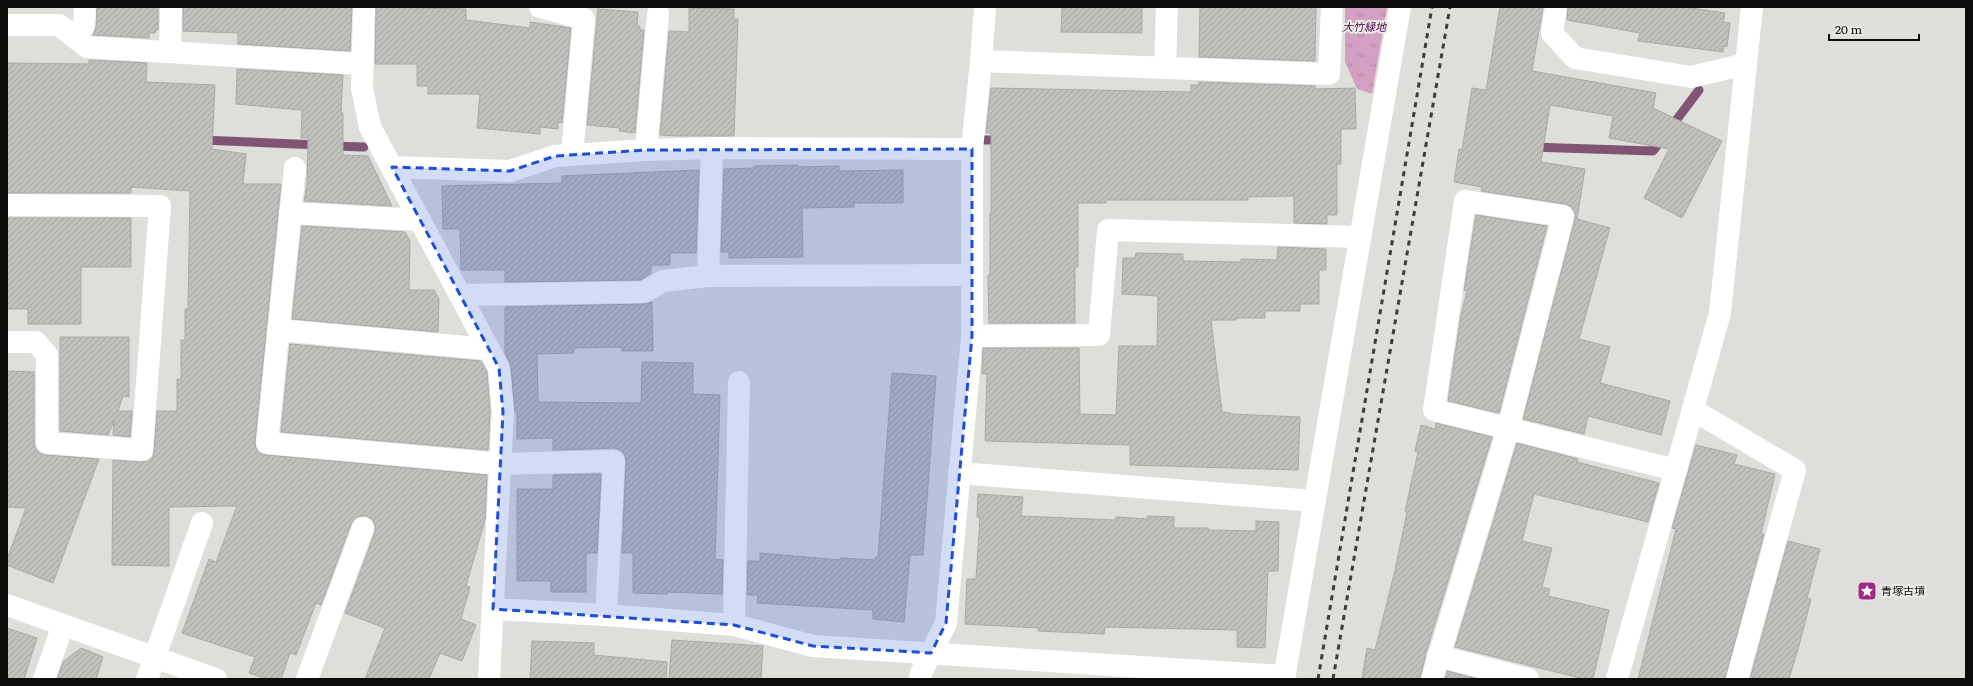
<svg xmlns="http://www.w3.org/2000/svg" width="1973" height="686" font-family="Literata,'Noto Sans JP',serif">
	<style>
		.grass { fill: url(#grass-tufts) }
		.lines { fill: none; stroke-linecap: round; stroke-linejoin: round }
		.stream { stroke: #805573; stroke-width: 9 }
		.building { fill: url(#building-hatch); stroke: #a9aaa7 }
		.minor { stroke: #fff; stroke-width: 22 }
		.rail { stroke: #3d3d3c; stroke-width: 3; stroke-dasharray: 5 5; stroke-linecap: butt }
		.marked { fill: #1d4ed8; fill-opacity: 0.2; stroke: #1d4ed8; stroke-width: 3; stroke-dasharray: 8 5; stroke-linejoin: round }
		.labels { text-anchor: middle; stroke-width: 4; stroke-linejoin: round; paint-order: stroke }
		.park-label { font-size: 11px; font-style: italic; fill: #510342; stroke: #ebece8 }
		.poi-label { font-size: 11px; fill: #0c0c0b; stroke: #ebece8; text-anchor: start }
	</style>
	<defs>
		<pattern id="grass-tufts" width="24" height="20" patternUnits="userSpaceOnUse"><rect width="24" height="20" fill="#d2a0c2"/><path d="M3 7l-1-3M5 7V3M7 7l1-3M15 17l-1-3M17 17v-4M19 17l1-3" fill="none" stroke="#b389a5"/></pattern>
		<pattern id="building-hatch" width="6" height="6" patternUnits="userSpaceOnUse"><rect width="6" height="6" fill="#c0c0bd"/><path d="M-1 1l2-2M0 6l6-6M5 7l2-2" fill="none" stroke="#a4a4a1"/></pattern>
	</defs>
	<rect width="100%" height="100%" fill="#dededb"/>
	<!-- grass -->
	<polygon class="grass" points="1345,7 1387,7 1372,94 1357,89 1345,62"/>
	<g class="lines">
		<!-- stream -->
		<g class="stream">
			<polyline points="201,140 319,145"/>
			<polyline points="974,140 1002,140"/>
			<polyline points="331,146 364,147"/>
			<polyline points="1531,147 1653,151 1699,90"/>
		</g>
	</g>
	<!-- building -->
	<g class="building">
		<polygon points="97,7 158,7 158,30 156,30 155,33 149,33 149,38 93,35 96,27"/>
		<polygon points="183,7 352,7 350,51 238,44 238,33 183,31"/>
		<polygon points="376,7 466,9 466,20 530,28 530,22 571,28 562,123 558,122 558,129 540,127 540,134 477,128 480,94 428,94 428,86 417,86 417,64 375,64"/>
		<polygon points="1062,7 1142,7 1142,33 1061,32"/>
		<polygon points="1200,7 1316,7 1315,61 1199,57"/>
		<polygon points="1500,7 1543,7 1532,71 1656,93 1653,108 1722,141 1682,218 1644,198 1669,149 1609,138 1613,116 1550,105 1541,162 1585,169 1577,219 1610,228 1579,339 1610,347 1600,383 1670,401 1661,435 1588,416 1584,434 1523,419 1575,219 1575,213 1571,207 1565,204 1481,191 1482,187 1454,182 1459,149 1462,150 1472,88 1486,90"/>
		<polygon points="1568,7 1684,7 1725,13 1723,22 1730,23 1727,47 1724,46 1723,52 1638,41 1640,33 1567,20"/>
		<polygon points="689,8 734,9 734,19 738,19 734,136 679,136 660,135 669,31 689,32"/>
		<polygon points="598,9 638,12 637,26 640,26 640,30 644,30 635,133 619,131 620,128 587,125"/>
		<polygon points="89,60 147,63 146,82 215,85 212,149 246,154 243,184 281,184 255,442 256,448 259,453 266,455 487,475 485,520 466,586 470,587 461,619 476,625 462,661 440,653 429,679 365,679 385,628 345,613 375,532 375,526 373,520 367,516 361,516 355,518 351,524 321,605 316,603 296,655 290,653 281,679 266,679 249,673 255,657 182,633 209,559 216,562 237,506 169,507 169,566 112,565 113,460 141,462 148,461 153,457 154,451 157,411 177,411 177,379 181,379 181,340 185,340 185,309 188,309 190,191 131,187 131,193 7,193 7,63 89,64"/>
		<polygon points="237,69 343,75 341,112 343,113 343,155 368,156 392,206 304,201 307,185 308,138 301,138 302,110 236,104"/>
		<polygon points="1199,82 1315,86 1315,89 1355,88 1356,129 1341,129 1341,164 1337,164 1337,215 1327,215 1327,224 1294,223 1294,196 1248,197 1248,200 1106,200 1106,203 1078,203 1078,267 1075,267 1075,323 989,323 988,275 990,275 990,213 991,213 991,133 986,133 991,88 1191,92 1191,85 1199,85"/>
		<polygon points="798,165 798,167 839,166 839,171 903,170 903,203 854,203 854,207 802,208 803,257 729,258 729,252 721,252 724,169 754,168 754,166"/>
		<polygon points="699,170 696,253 670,253 670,265 651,265 651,273 641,280 505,282 505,270 461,270 460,229 443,229 442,186 562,183 562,176"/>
		<polygon points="1476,215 1547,226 1499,413 1448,401 1461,315 1467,291 1464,290"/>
		<polygon points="7,218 131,218 131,267 81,267 81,324 28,324 28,309 7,309"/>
		<polygon points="302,226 405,232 410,241 409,290 434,290 439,299 438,332 292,319"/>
		<polygon points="1278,247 1326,249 1326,270 1319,270 1319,304 1300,304 1300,311 1265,311 1265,318 1237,318 1236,320 1211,320 1222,412 1231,413 1231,414 1300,417 1298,470 1130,465 1130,445 985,441 987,374 982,374 983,348 1079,348 1080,414 1116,415 1119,346 1157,346 1158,296 1122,294 1123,258 1135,258 1136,253 1183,254 1183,261 1241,262 1241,259 1277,260"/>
		<polygon points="652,302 653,351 622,351 622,347 574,348 574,353 537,354 538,402 641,403 642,362 693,363 693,394 720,395 715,559 723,560 722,594 667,592 667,594 633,593 633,553 622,553 626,462 625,455 620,450 614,448 553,450 553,438 517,439 517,412 515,412 511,367 505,353 505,307 644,304"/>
		<polygon points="60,337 129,337 129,397 123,396 118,411 132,411 130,437 113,435 114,421 108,435 60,431"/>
		<polygon points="290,344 481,361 487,372 490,412 488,450 281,432"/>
		<polygon points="7,371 34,372 34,443 36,449 40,453 46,455 99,459 53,583 7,565 7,559 26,508 7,507"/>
		<polygon points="892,373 936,376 923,555 910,555 904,622 873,619 873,610 757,603 758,595 747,595 748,561 760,561 760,553 840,560 840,558 875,560 876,557 878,557"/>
		<polygon points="1436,423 1492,437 1426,653 1420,679 1362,679 1367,648 1375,650 1395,570 1407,512 1405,511 1418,452 1415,451 1421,425 1435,429"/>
		<polygon points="1517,443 1578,459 1577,462 1659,483 1648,522 1534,494 1522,541 1552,548 1542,587 1550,589 1548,596 1609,610 1593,679 1584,679 1455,647"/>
		<polygon points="1696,445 1737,455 1734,464 1775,474 1761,534 1764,534 1725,679 1638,679 1676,529 1672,528"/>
		<polygon points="601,474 597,553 586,553 586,592 551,592 551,581 517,581 517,489 553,489 553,475"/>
		<polygon points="978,494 1023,497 1021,516 1115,520 1116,517 1147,519 1147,516 1174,517 1174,528 1208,528 1208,530 1256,531 1256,521 1279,522 1278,571 1268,571 1265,648 1237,647 1237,630 1105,627 1104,634 1038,631 1038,628 965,624 967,579 976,579 980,518 977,517"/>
		<polygon points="1788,541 1820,549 1807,598 1811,599 1800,642 1789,679 1750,679"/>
		<polygon points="7,628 37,638 24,679 7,679"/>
		<polygon points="672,640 763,646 761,679 669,679"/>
		<polygon points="532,641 594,643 594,655 667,662 666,679 530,679"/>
		<polygon points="81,648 103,657 96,679 57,679 63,662"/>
		<polygon points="1447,671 1478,679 1445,679"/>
	</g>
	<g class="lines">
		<!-- minor -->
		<g class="minor">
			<polyline points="364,7 362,88 370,127 499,368 503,412 489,679"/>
			<polyline points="540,7 584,19 572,155"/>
			<polyline points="985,7 981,61 1329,74 1332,7"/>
			<polyline points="1556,7 1552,33 1575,58 1691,77 1746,64"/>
			<polyline points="7,25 59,25 87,47 363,64"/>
			<polyline points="73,36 84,26 85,7"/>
			<polyline points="170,52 171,7"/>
			<polyline points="1165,67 1167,7"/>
			<polyline points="972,149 981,61"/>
			<polyline points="646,150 658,14"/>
			<polyline points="392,167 510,171 555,156 646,150 712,148 972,149 972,336 946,623 921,673 920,679"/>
			<polyline points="295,168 267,443 501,464 614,461 606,615"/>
			<polyline points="7,205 160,206 142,450 47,443 47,355 36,342 7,342"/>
			<polyline points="290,213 420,220"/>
			<polyline points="708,276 712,148"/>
			<polyline points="460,295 644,292 663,281 708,276 972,275"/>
			<polyline points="278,330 488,349"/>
			<polyline points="972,336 1099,335 1108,230 1360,237"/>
			<polyline points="1693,410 1795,470 1737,679"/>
			<polyline points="959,473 1315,501"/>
			<polyline points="7,605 216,679"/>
			<polyline points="493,609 606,615 734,625 813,646 1285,676"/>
			<polyline points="734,625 739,382"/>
			<polyline points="1438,656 1528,679"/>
			<polyline points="44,679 63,625"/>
			<polyline points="147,679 202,523"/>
			<polyline points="307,679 363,528"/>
			<polyline points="1284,679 1400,7"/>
			<polyline points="1432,679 1508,429 1563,216 1465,201 1434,410 1676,470"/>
			<polyline points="1617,679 1720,313 1752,7"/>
		</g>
		<!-- rail -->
		<g class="rail">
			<polyline points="1318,679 1432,7"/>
			<polyline points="1333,679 1450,7"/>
		</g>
	</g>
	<!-- marked area -->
	<path class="marked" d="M972 149V336L946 623 931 653 813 646 734 625 493 609 503 412 499 368 392 167 510 171 555 156 646 150Z"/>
	<!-- icons -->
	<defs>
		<g id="sight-square" transform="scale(1)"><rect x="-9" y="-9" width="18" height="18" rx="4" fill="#9f2a85" stroke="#ebece8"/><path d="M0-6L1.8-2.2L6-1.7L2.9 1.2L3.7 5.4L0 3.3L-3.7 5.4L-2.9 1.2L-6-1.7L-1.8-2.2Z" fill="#fff"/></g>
	</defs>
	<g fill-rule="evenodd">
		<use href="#sight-square" x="1867" y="591"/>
	</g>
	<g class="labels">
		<!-- park labels -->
		<g class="park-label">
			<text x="1364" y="31">大竹緑地</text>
		</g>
		<!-- poi labels -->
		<g class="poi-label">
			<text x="1881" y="595">青塚古墳</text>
		</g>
	</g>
	<!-- border -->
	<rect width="1973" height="686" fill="none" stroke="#0c0c0b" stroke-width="16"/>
	<!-- scale -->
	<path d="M1829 34v6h90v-6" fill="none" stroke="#0c0c0b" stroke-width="2"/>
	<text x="1835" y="34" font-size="12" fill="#0c0c0b" stroke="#ebece8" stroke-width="3" paint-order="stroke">20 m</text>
</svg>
